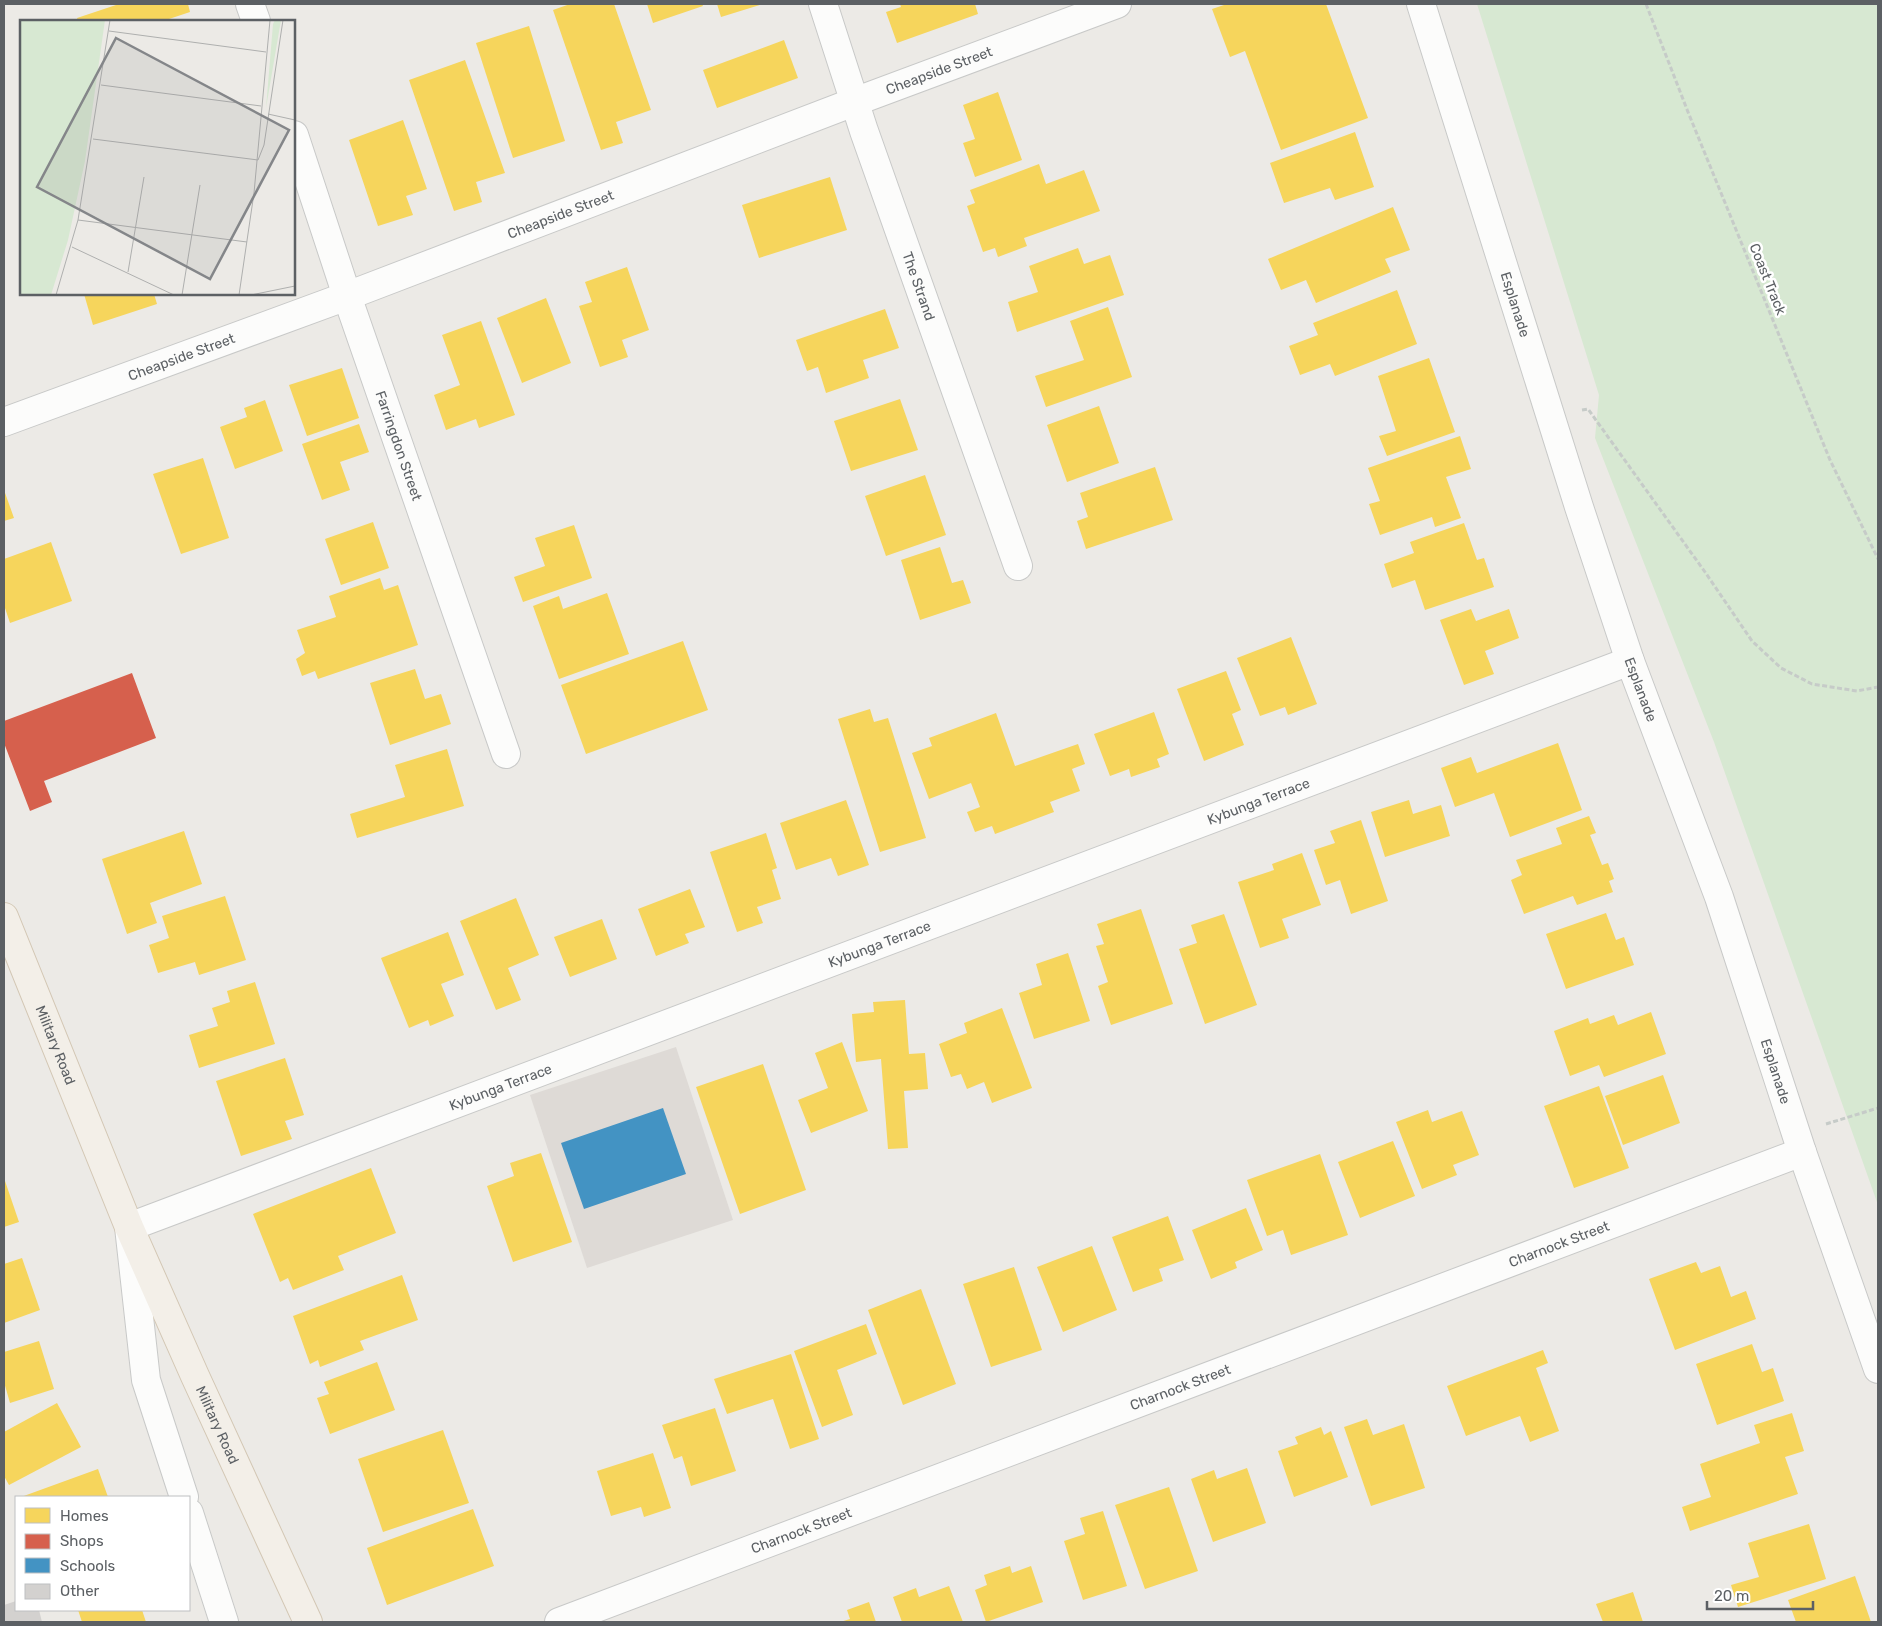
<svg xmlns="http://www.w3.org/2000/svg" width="1882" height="1626" font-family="Rubik,sans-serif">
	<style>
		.education { fill: #dedad6 }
		.green { fill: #d7e8d2 }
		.homes { fill: #f6d55c }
		.shops { fill: #d6604d }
		.schools { fill: #4393c3 }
		.building { fill: #d3d1cf }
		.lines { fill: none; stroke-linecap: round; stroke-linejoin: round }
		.minor-casing { stroke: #c8c9c8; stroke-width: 30 }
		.major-casing { stroke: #d3c7b4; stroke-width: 30 }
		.path { stroke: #c6cbc8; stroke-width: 3; stroke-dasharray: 5 2.5; stroke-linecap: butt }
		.minor { stroke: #fcfcfb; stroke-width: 28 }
		.major { stroke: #f3efe8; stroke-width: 28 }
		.labels { text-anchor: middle; stroke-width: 5; stroke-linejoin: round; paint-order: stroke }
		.street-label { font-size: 14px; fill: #5c6064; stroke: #fff }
		.inset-road { fill: none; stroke: #aeafae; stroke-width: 1 }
		.view { fill: #848689; fill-opacity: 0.15; stroke: #848689; stroke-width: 2.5 }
		.inset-edge { fill: none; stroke: #5c6064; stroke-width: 2.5 }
	</style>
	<rect width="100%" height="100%" fill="#eceae6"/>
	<!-- education -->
	<polygon class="education" points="676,1047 733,1220 587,1268 530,1095"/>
	<!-- green -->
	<polygon class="green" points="1477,4 1878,4 1878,1205 1714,742 1595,438 1599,395"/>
	<!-- homes -->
	<g class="homes">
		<polygon points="119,4 188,4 190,12 169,19 169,21 78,21 77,18"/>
		<polygon points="570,4 614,4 651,110 616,122 623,143 601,150 553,10"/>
		<polygon points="647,4 702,4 703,6 653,23"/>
		<polygon points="717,4 763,4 721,17"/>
		<polygon points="900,4 975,4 978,14 897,43 886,12 901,7"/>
		<polygon points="1227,4 1326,4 1368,118 1281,150 1245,51 1230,57 1212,9"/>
		<polygon points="529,26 565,141 513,158 476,43"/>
		<polygon points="784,40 798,78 717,108 703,70"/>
		<polygon points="465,60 505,173 476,182 482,202 454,211 409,80"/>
		<polygon points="998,92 1022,160 975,177 963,143 975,139 963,105"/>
		<polygon points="403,120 427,189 406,196 413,215 378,226 349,140"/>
		<polygon points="1355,132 1374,187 1335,200 1330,188 1284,203 1270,163"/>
		<polygon points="1039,164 1046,184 1084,170 1100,211 1024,238 1027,246 998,257 995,248 983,252 967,206 975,203 970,190"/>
		<polygon points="830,177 847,230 759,258 742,205"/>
		<polygon points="1393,207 1410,250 1385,259 1391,272 1316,303 1306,280 1281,290 1268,259"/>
		<polygon points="1078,248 1084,264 1110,255 1124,295 1017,332 1008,302 1038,292 1029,266"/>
		<polygon points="627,267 649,330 622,340 628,357 600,367 579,306 592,302 585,282"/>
		<polygon points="1397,290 1417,344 1335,376 1330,364 1300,375 1289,346 1318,335 1313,323"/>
		<polygon points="84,294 154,294 157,304 93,325"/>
		<polygon points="546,298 571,363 522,383 497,318"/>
		<polygon points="1108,307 1132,377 1046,407 1035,376 1084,360 1070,321"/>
		<polygon points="885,309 899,348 863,360 869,378 826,393 818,367 807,371 796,340"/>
		<polygon points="481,321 515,415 479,428 476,419 446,430 434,395 460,385 442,335"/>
		<polygon points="1429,358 1455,432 1387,456 1379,436 1396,431 1378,376"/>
		<polygon points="342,368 359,418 307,436 289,385"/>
		<polygon points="900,399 918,450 851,471 834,421"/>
		<polygon points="265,400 283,451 235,469 220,427 247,417 244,408"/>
		<polygon points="1099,406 1119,463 1067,482 1047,425"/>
		<polygon points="359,424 369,452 340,462 350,490 322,500 302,444"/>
		<polygon points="1460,436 1471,469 1446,477 1461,518 1435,527 1432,517 1380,535 1369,504 1380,501 1368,468"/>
		<polygon points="203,458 229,538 181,554 153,474"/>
		<polygon points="1155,467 1173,520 1086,549 1077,521 1088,517 1080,493"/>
		<polygon points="925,475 946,535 886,556 865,496"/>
		<polygon points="4,490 14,518 4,521"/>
		<polygon points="373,522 389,568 341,585 325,539"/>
		<polygon points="1464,523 1477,560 1484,558 1494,587 1425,610 1415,580 1392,588 1384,564 1414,553 1410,542"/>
		<polygon points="574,525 592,578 523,602 514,577 545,566 535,538"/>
		<polygon points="51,542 72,601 10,623 4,605 4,559"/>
		<polygon points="940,547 952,583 963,580 971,603 920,620 901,560"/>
		<polygon points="380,578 384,590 398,585 418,645 318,679 315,671 302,676 296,659 305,653 297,630 336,617 329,596"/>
		<polygon points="607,593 629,654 559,679 533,606 559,596 563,609"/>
		<polygon points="1471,609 1476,621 1509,609 1519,638 1485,651 1494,674 1464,685 1440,620"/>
		<polygon points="1291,637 1317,704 1288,715 1285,707 1260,716 1237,658"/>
		<polygon points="683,641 708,710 586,754 561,685"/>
		<polygon points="415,669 425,699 441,694 451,724 390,745 370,683"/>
		<polygon points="1226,671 1241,710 1232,714 1244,745 1204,761 1177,689"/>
		<polygon points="870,709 874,722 888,718 926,838 880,852 838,719"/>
		<polygon points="1154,712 1169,754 1157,759 1160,767 1131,777 1129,769 1110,776 1094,734"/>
		<polygon points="996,713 1015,766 1078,744 1085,764 1072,769 1080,791 1050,802 1054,812 995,834 992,826 975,832 967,812 980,807 971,783 929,799 912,753 932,746 929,738"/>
		<polygon points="1558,743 1582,810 1510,837 1494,793 1455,807 1441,768 1471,757 1477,773"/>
		<polygon points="447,749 464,806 357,838 350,814 405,797 395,765"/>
		<polygon points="846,800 869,865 838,876 831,858 796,870 780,823"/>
		<polygon points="1409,800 1413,814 1441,805 1450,836 1385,857 1371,812"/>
		<polygon points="1589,816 1596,833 1590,835 1602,865 1608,863 1614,879 1609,881 1613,892 1577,905 1573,896 1524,914 1511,880 1522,875 1516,860 1562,844 1556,828"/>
		<polygon points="1361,820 1388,901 1351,914 1340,880 1326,885 1314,850 1335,843 1330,831"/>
		<polygon points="184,831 202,884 150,903 157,923 127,934 102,859"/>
		<polygon points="766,833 777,868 772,870 781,899 757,907 763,923 737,932 710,852"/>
		<polygon points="1302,853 1321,905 1282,919 1289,938 1260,948 1238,882 1274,870 1272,864"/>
		<polygon points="690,889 705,927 685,934 689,943 656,956 638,909"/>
		<polygon points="225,896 246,960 199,975 195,962 158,973 149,945 169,938 162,916"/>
		<polygon points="516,898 539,955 508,968 521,1000 496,1010 460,921"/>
		<polygon points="1141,909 1173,1004 1111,1025 1098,986 1108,982 1096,946 1104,944 1097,924"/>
		<polygon points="1606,913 1616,940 1624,937 1634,965 1566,989 1546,934"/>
		<polygon points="1224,914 1257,1005 1205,1024 1179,949 1197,943 1191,925"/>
		<polygon points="602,919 617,959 570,977 554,937"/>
		<polygon points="448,932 464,975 441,984 454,1016 430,1026 428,1020 409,1028 381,958"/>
		<polygon points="1068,953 1090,1021 1034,1039 1019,993 1042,985 1036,964"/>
		<polygon points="255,982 275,1044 199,1068 189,1035 218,1026 212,1008 230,1002 227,991"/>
		<polygon points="905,1000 909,1054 925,1053 928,1089 904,1091 908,1148 888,1149 881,1059 856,1062 852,1014 874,1012 873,1002"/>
		<polygon points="1002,1008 1032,1088 992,1103 984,1082 967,1089 961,1074 951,1077 939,1044 967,1033 964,1023"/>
		<polygon points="1651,1012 1666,1054 1604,1077 1599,1065 1570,1076 1554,1031 1588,1018 1590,1024 1614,1015 1618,1025"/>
		<polygon points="842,1042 868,1111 811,1133 798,1100 828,1088 815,1053"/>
		<polygon points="285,1058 304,1115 285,1121 292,1139 241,1156 216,1081"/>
		<polygon points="763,1064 806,1190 740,1214 696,1087"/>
		<polygon points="1663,1075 1680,1123 1623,1145 1605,1096"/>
		<polygon points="1599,1086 1629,1168 1574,1188 1544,1106"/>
		<polygon points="1428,1110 1432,1122 1462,1111 1479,1155 1453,1165 1457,1175 1422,1189 1396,1122"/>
		<polygon points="1393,1141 1415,1196 1360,1218 1338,1162"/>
		<polygon points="541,1153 572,1242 513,1262 487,1186 514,1176 510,1163"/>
		<polygon points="1320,1154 1348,1235 1291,1255 1283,1230 1267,1236 1247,1180"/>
		<polygon points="371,1168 396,1233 338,1256 344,1270 293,1290 288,1278 280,1282 253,1214"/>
		<polygon points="4,1178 19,1222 4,1227"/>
		<polygon points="1246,1208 1263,1250 1235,1262 1237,1268 1211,1279 1192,1230"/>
		<polygon points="1168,1216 1184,1260 1159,1269 1163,1281 1133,1292 1112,1237"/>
		<polygon points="1092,1246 1117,1310 1063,1332 1037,1267"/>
		<polygon points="22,1258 40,1310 4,1323 4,1264"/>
		<polygon points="1696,1262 1701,1273 1720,1266 1731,1297 1746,1291 1756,1319 1675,1350 1649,1279"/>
		<polygon points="1014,1267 1042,1350 991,1367 963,1284"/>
		<polygon points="402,1275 418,1320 360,1341 364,1350 320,1367 318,1360 310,1364 293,1316"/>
		<polygon points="921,1289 956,1384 903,1405 868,1310"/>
		<polygon points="866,1324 877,1354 837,1370 853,1415 822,1427 794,1351"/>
		<polygon points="39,1341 54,1389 10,1403 4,1382 4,1352"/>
		<polygon points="1752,1344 1762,1372 1773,1368 1784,1401 1717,1425 1696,1364"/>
		<polygon points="1543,1350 1548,1363 1536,1368 1559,1431 1530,1442 1520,1416 1466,1436 1447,1386"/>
		<polygon points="791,1354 819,1439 790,1449 773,1399 727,1414 714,1379"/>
		<polygon points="377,1362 395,1410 330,1434 317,1398 329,1394 324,1382"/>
		<polygon points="57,1403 81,1447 9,1485 4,1476 4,1432"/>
		<polygon points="715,1408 736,1471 691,1486 682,1456 674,1459 662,1425"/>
		<polygon points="1792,1413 1804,1451 1785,1457 1798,1494 1690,1531 1682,1507 1711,1497 1700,1464 1760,1443 1754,1425"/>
		<polygon points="1367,1419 1373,1435 1404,1424 1425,1488 1371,1506 1344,1427"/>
		<polygon points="1321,1427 1324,1435 1331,1431 1348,1477 1294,1497 1278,1451 1298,1444 1295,1437"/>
		<polygon points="443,1430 469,1503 383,1532 358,1459"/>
		<polygon points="653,1453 671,1508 644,1517 641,1507 611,1516 597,1471"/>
		<polygon points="1247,1468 1266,1523 1213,1542 1191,1479 1214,1470 1217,1479"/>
		<polygon points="98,1469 108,1497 21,1497"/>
		<polygon points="1169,1487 1198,1571 1145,1589 1115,1505"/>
		<polygon points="473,1509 494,1566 387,1605 367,1548"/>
		<polygon points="1103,1511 1127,1586 1083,1600 1064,1541 1085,1534 1080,1518"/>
		<polygon points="1809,1524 1826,1579 1738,1607 1731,1585 1759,1577 1748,1543"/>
		<polygon points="1010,1566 1012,1573 1031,1566 1043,1602 986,1622 975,1590 987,1585 984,1575"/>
		<polygon points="1855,1576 1871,1622 1796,1622 1788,1600"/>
		<polygon points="949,1586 963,1622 902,1622 893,1597 916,1588 919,1597"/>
		<polygon points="1633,1592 1643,1622 1603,1622 1596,1604"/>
		<polygon points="869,1602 876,1622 840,1622 850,1619 847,1610"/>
		<polygon points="78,1610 142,1610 146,1622 82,1622"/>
	</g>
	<!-- shops -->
	<polygon class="shops" points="132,673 156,738 44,781 52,802 30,811 4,743 4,721"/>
	<!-- schools -->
	<polygon class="schools" points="663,1108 686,1174 584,1209 561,1143"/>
	<!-- building -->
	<polygon class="building" points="16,1601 16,1610 39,1610 42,1622 4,1622 4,1605"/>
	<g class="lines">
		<!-- minor casing -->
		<g class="minor-casing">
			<g id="minor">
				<polyline points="250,4 256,21"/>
				<path id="s1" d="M823 4 864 131 1018 566"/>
				<path id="s2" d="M1421 4 1579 507 1630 661 1719 897 1802 1152 1878 1369"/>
				<path id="s3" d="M294 135 347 296 506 754"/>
				<path id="s4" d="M4 422 347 296 854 102 1117 4"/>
				<path id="s5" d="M184 1497 146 1380 129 1227 1630 661"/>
				<polyline points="189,1513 224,1622"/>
				<path id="s6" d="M559 1622 1802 1152"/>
			</g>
		</g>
		<!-- major casing -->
		<g class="major-casing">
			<g id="major">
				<path id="s7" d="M4 917 129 1227 195 1376 308 1622"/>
			</g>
		</g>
		<!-- path -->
		<g class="path">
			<polyline points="1646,4 1688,112 1830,460 1878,559"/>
			<polyline points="1582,410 1588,409 1705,572 1752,641 1781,668 1812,684 1857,691 1878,687"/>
			<polyline points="1826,1124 1878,1108"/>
		</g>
		<!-- minor -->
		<use href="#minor" class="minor"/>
		<!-- major -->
		<use href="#major" class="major"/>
	</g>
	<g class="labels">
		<!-- street labels -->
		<g class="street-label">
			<text dy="5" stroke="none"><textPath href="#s4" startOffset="999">Cheapside Street</textPath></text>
			<text dy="5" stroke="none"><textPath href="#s4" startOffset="594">Cheapside Street</textPath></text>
			<text transform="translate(1768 279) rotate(68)" y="5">Coast Track</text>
			<text dy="5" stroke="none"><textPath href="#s1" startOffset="298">The Strand</textPath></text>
			<text dy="5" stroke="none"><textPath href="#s2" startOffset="315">Esplanade</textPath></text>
			<text dy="5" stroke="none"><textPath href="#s4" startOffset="189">Cheapside Street</textPath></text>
			<text dy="5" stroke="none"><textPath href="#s3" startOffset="328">Farringdon Street</textPath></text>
			<text dy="5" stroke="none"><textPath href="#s2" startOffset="720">Esplanade</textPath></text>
			<text dy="5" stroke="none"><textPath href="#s5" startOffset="1484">Kybunga Terrace</textPath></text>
			<text dy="5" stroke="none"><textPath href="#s5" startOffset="1079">Kybunga Terrace</textPath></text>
			<text dy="5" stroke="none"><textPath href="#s7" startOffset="138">Military Road</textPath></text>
			<text dy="5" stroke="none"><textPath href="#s2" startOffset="1125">Esplanade</textPath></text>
			<text dy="5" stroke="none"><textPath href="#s5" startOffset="674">Kybunga Terrace</textPath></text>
			<text dy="5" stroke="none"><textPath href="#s6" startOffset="1069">Charnock Street</textPath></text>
			<text dy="5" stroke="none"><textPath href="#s6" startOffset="664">Charnock Street</textPath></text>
			<text dy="5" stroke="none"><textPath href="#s7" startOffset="551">Military Road</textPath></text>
			<text dy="5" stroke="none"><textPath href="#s6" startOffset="259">Charnock Street</textPath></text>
		</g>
	</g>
	<!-- overview -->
	<g transform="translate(20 20)">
		<rect width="275" height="275" fill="#eceae6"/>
		<path d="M0 0H85L65 141 48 220 31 275H0ZM255 0H261L246 88 253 4Z" fill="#d7e8d2"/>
		<path class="inset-road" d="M89 11 246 32M81 65 241 86M248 94 275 100M73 119 238 140 244 125 263 0M58 200 227 222M52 227 154 275M108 252 124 157M36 275 58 200 90 0M162 275 180 165M219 275 234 173 250 0M231 275 275 266"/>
		<path class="view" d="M96 18 269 110 190 259 17 167Z"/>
		<rect width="275" height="275" class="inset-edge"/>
	</g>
	<!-- border -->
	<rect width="1882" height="1626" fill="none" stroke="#5c6064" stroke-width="10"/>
	<!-- legend -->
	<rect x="15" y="1496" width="175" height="115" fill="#ffffff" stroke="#bebfc1"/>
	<rect x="25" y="1508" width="25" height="15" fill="#f6d55c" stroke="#bebfc1"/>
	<text x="60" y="1521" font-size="15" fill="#5c6064">Homes</text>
	<rect x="25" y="1534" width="25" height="15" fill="#d6604d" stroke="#bebfc1"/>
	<text x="60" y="1546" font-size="15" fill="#5c6064">Shops</text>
	<rect x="25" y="1558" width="25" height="15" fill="#4393c3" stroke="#bebfc1"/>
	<text x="60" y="1571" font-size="15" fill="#5c6064">Schools</text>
	<rect x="25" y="1584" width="25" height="15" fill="#d3d1cf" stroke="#bebfc1"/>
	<text x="60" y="1596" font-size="15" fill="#5c6064">Other</text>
	<!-- scale -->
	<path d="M1707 1601v8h106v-8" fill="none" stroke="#5c6064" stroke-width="2.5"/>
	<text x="1714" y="1601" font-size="15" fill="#5c6064" stroke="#ffffff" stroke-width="4" paint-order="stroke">20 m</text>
</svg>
